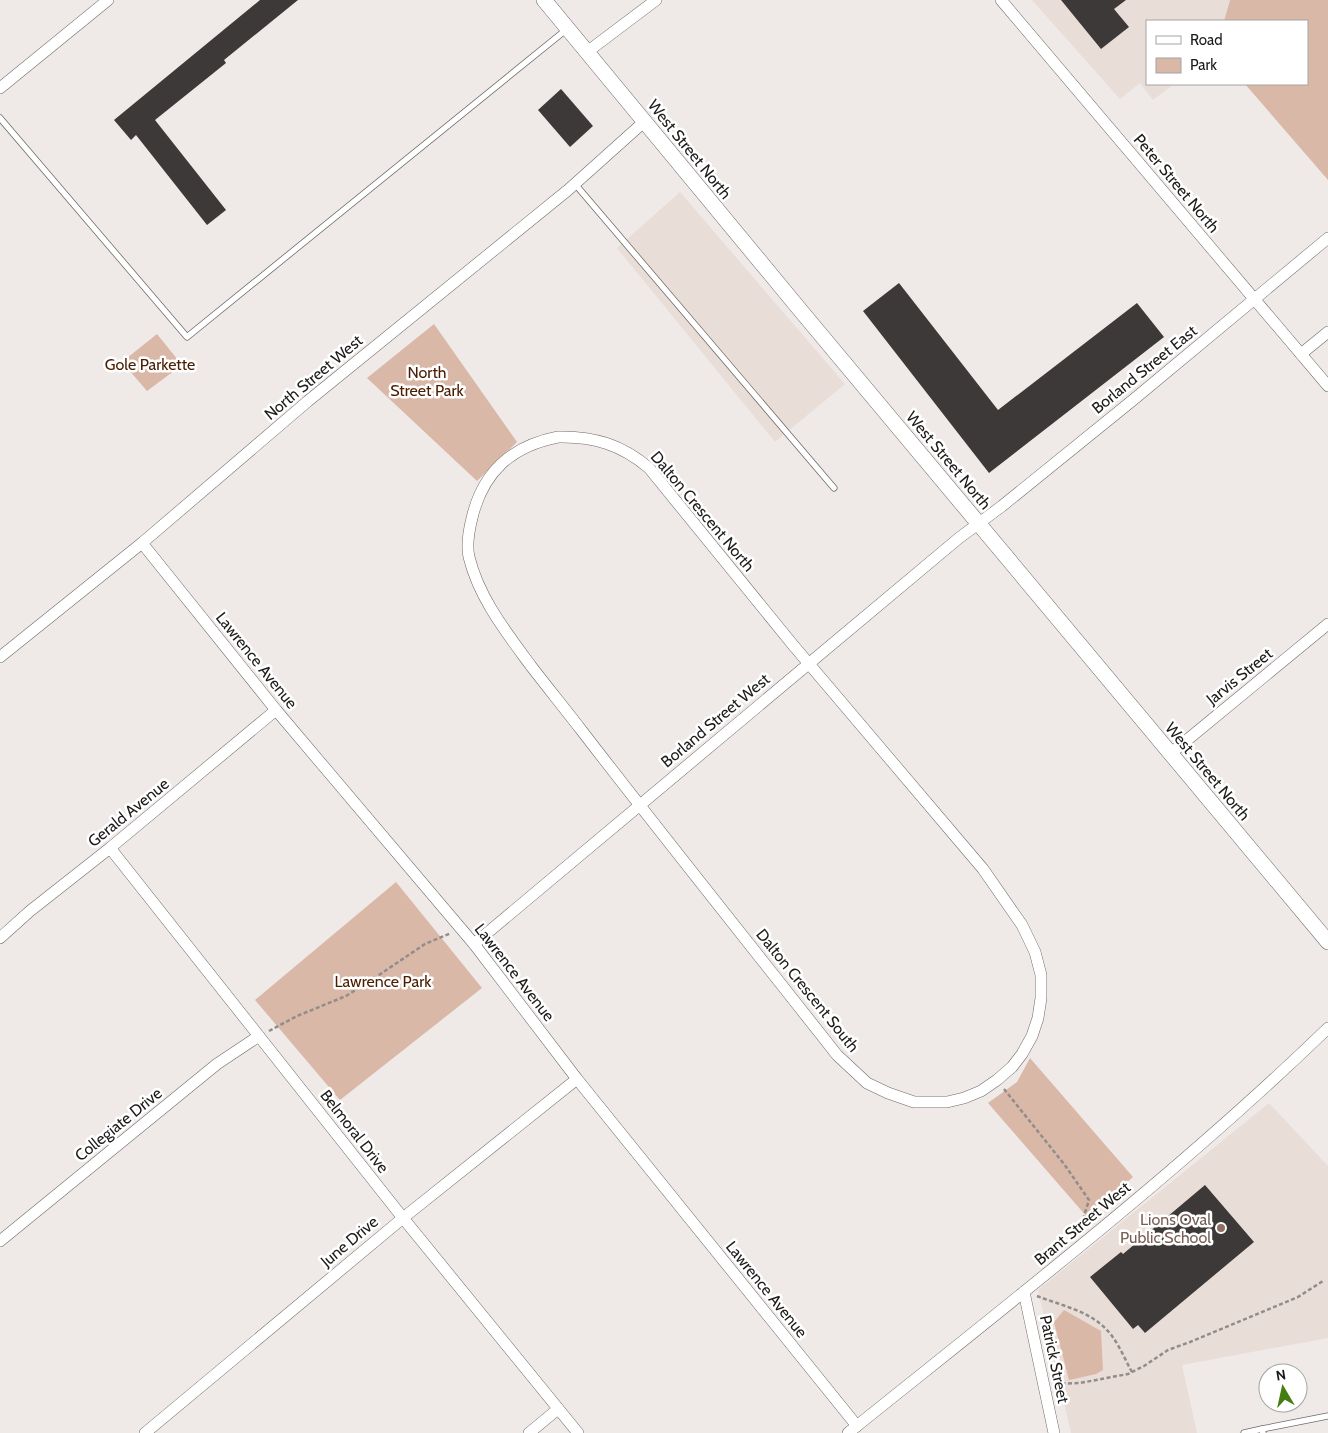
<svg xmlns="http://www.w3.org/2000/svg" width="1328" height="1433" font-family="Cabin,sans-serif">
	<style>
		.built { fill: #e9ddd7 }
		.green { fill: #dab8a7 }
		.building { fill: #3d3938 }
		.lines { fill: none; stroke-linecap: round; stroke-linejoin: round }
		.lane-casing { stroke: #6e6b69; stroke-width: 7 }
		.street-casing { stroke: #6e6b69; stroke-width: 12 }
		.secondary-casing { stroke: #6e6b69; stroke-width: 16 }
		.path { stroke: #908d8b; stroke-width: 2.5; stroke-dasharray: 4 2.5; stroke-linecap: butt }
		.lane { stroke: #fff; stroke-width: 5.5 }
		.street { stroke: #fff; stroke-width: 11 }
		.secondary { stroke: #fff; stroke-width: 15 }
		.education-dot { fill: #8d6e63; stroke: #fff; stroke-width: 2 }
		.labels { text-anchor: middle; stroke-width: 5; stroke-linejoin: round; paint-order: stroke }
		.street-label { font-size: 16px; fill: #1c1b1a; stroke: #fff }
		.park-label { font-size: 16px; fill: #4b1c00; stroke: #fff }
		.education-label { font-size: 16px; fill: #785e54; stroke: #fff; text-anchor: end }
	</style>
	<rect width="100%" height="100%" fill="#efeae8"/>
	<!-- built -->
	<g class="built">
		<polygon points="1032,0 1230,0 1224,21 1147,21 1147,84 1174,84 1153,100 1140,83 1120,99"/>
		<polygon points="680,192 845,384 775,442 617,248"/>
		<polygon points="1269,1103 1328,1166 1328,1338 1182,1365 1197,1433 1071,1433 1038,1290"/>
	</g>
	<!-- green -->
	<g class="green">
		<polygon points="1230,0 1328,0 1328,180 1245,84 1307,84 1307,21 1224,21"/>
		<polygon points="434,324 517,442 477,481 367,378"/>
		<polygon points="157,334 182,365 147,391 122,362"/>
		<polygon points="396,882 482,988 340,1100 255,1000"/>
		<polygon points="1030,1058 1133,1177 1087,1217 988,1103 1017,1082"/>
		<polygon points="1064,1310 1101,1331 1103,1370 1096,1374 1069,1380 1054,1322"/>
	</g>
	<!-- building -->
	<g class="building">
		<polygon points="260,0 298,0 224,60 226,63 155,120 226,210 207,225 136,135 131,140 114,120"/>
		<polygon points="1061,0 1126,0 1114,9 1129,27 1101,49"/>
		<polygon points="561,89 593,126 570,147 538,110"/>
		<polygon points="899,283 998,410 1137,303 1164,337 989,473 863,311"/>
		<polygon points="1205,1185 1254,1242 1145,1333 1138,1325 1133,1329 1090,1277 1121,1252 1123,1254"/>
	</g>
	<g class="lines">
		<!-- lane casing -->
		<g class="lane-casing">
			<g id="lane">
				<polyline points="0,118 187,337 567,29"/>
				<polyline points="575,184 834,488"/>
				<polyline points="1244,1433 1262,1429"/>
				<polyline points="1263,1433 1262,1429 1328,1416"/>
			</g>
		</g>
		<!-- street casing -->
		<g class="street-casing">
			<g id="street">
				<polyline points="1001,0 1328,386"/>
				<polyline points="587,52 656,0"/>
				<polyline points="0,88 108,0"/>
				<polyline points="1301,354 1328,332"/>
				<path d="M558 437C594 436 622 445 649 468L793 645 983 869 1022 925 1035 952 1041 975V998L1038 1018 1032 1036 1022 1054 1012 1067 997 1080 981 1091 964 1098 947 1102H914L888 1093 867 1083 837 1055C752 947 666 840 582 731 565 709 548 688 531 666 506 632 479 598 469 557 466 544 469 530 472 518 483 471 512 446 558 437Z"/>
				<polyline points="142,543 276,710 474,944 577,1079 857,1426"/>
				<polyline points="0,657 142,543 308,401 568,190 645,121"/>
				<polyline points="1170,754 1328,624"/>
				<polyline points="110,848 403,1218 578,1433"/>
				<polyline points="0,938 30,911 110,848 276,710"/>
				<polyline points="474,944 959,538 1002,506 1133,400 1328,238"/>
				<polyline points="0,1241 217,1064 259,1036"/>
				<polyline points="1024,1292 1054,1433"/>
				<polyline points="145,1433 403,1218 577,1079"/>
				<polyline points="529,1433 558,1409"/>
				<path d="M848 1433C1011 1302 1178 1173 1328 1028"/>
			</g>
		</g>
		<!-- secondary casing -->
		<g class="secondary-casing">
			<polyline id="secondary" points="544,0 801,311 1328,942"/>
		</g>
		<!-- path -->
		<g class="path">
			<polyline points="269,1031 297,1016 346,996 376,977 425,944 451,933"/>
			<polyline points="1004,1089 1064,1164 1089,1200 1084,1216 1090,1223"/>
			<path d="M1037 1296C1060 1305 1089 1311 1106 1329 1118 1341 1124 1358 1132 1372"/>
			<polyline points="1055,1384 1080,1383 1128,1374 1144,1366 1168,1350 1190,1342 1298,1297 1323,1281"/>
		</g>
		<!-- lane -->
		<use href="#lane" class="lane"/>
		<!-- street -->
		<use href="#street" class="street"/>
		<!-- secondary -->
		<use href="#secondary" class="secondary"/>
	</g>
	<!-- markers -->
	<circle class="education-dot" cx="1221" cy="1228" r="5"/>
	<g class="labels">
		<!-- street labels -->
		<g class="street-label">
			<text transform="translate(690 149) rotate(51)" y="6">West Street North</text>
			<text transform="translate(1177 183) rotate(50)" y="6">Peter Street North</text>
			<text transform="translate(1144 369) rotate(-39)" y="6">Borland Street East</text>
			<text transform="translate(313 377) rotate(-40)" y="6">North Street West</text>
			<text transform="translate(949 460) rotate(50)" y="6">West Street North</text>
			<text transform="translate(703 511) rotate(50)" y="6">Dalton Crescent North</text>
			<text transform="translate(257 660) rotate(51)" y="6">Lawrence Avenue</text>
			<text transform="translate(1239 676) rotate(-39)" y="6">Jarvis Street</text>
			<text transform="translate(715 720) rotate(-40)" y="6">Borland Street West</text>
			<text transform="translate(1208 771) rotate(50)" y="6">West Street North</text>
			<text transform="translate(128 812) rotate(-39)" y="6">Gerald Avenue</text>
			<text transform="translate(515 972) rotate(52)" y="6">Lawrence Avenue</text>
			<text transform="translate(808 990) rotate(51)" y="6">Dalton Crescent South</text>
			<text transform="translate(118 1124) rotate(-39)" y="6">Collegiate Drive</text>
			<text transform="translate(355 1131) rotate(52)" y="6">Belmoral Drive</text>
			<text transform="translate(1082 1223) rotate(-40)" y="6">Brant Street West</text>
			<text transform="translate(349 1241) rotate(-40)" y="6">June Drive</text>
			<text transform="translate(767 1289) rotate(51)" y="6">Lawrence Avenue</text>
			<text transform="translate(1055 1359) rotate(78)" y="6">Patrick Street</text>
		</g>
		<!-- park labels -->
		<g class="park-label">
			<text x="150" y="370">Gole Parkette</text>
			<text x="427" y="378">North<tspan x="427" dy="18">Street Park</tspan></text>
			<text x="383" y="987">Lawrence Park</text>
		</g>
		<!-- education labels -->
		<g class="education-label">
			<text x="1211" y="1225">Lions Oval<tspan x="1211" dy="18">Public School</tspan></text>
		</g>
	</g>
	<!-- legend -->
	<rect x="1146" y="20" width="162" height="65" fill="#ffffff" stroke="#a4a4a3"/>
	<rect x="1156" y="36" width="25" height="8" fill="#ffffff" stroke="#a4a4a3"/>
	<text x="1190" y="45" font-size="15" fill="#1c1b1a">Road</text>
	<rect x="1156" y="58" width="25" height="15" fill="#dab8a7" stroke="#a4a4a3"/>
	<text x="1190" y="70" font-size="15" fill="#1c1b1a">Park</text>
	<!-- north arrow -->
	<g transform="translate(1283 1388) rotate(351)"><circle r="24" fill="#ffffff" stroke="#a4a4a3"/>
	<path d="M0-4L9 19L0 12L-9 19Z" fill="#467d13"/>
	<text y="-8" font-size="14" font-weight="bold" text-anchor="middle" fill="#1c1b1a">N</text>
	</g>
</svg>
